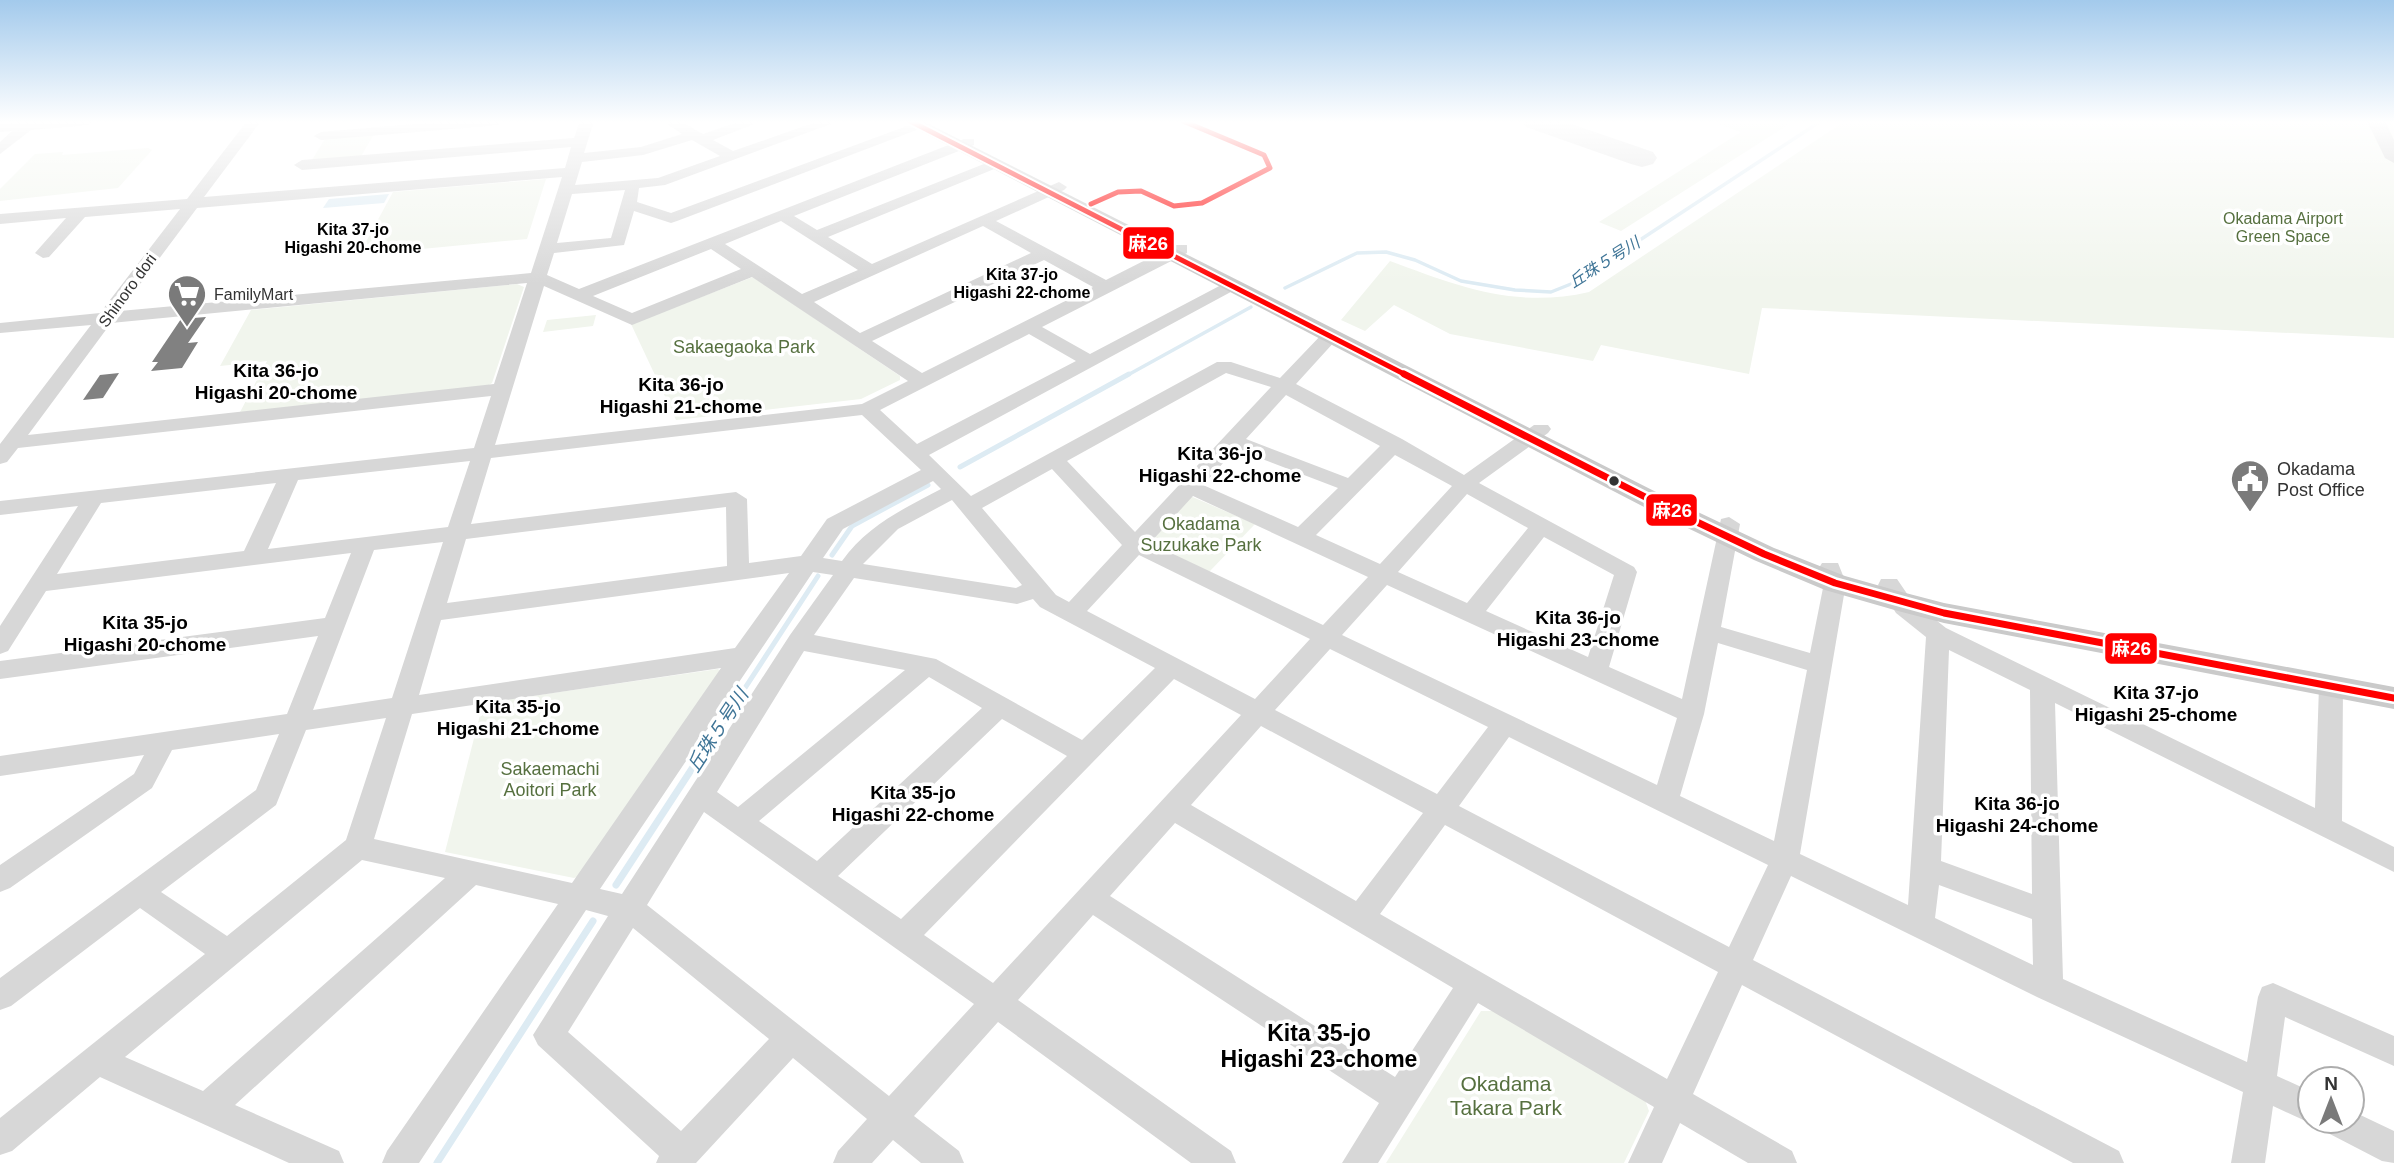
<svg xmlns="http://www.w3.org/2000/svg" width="2394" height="1163" font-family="Arial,'Noto Sans JP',sans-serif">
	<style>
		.green { fill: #f1f5ed }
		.water { fill: #ddebf3 }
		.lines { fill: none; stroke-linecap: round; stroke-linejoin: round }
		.stream-far2 { stroke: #ddebf3; stroke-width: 3.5 }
		.stream-far1 { stroke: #ddebf3; stroke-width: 5 }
		.stream { stroke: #ddebf3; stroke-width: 7 }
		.taxiway { fill: #dedede; fill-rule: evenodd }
		.building { fill: #818181 }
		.minor { fill: #d7d7d7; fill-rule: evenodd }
		.major { fill: #cacaca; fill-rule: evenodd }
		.bus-1-far1-casing { stroke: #fff; stroke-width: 9 }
		.bus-1-casing { stroke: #fff; stroke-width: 12 }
		.bus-1-far1 { stroke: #f00; stroke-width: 5 }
		.bus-1 { stroke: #f00; stroke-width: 7 }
		.bus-dot { fill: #333; stroke: #fff; stroke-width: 2.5 }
		.labels { text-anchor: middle; stroke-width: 7; stroke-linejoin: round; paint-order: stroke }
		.far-park-label { font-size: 16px; fill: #56703f; stroke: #fff }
		.far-neighbourhood-label { font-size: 16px; font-weight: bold; fill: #000; stroke: #fff }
		.far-water-label { font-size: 16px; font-style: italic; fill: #3f7597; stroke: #fff }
		.far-street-label { font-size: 16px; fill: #333; stroke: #fff }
		.far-poi-label { font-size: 16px; fill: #333; stroke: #fff; text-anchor: start }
		.park-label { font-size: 18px; fill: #56703f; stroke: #fff }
		.poi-label { font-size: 18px; fill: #333; stroke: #fff; text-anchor: start }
		.neighbourhood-label { font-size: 19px; font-weight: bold; fill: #000; stroke: #fff }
		.water-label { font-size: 19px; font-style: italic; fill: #3f7597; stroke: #fff }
		.near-park-label { font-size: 21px; fill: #56703f; stroke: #fff }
		.near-neighbourhood-label { font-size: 23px; font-weight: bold; fill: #000; stroke: #fff }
		.line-badge { stroke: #fff; stroke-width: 2.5 }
		.badge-label { font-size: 19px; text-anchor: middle; font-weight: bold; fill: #fff }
	</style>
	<rect width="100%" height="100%" fill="#fff"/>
	<!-- green -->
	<g class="green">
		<polygon points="1708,121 1794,121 1621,231 1599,222 1741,132"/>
		<path d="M1845 121H2394V338L1762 308 1749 374 1601 345 1593 361 1450 334 1394 305 1365 331 1341 320 1390 261C1457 286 1516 309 1589 292Z"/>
		<polygon points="374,134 360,158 312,160 325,139"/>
		<polygon points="148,148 152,150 118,188 0,201 0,189 35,154 63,152 62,155"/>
		<polygon points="546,179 527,239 380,253 381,249 361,251 393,192"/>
		<polygon points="753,277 900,376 900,380 861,399 676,420 631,324"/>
		<polygon points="517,284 524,287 492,383 484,388 239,414 267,361 220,366 251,310"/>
		<polygon points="596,315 593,326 543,332 547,320"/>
		<polygon points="1188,495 1255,524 1209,572 1145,542"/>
		<polygon points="718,669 723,673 586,873 574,878 445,852 483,703"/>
		<polygon points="1481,1011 1494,1011 1645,1100 1649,1111 1624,1163 1386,1163"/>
	</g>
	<!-- water -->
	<polygon class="water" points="389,194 384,203 323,208 329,199"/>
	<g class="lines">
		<!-- stream-far2 -->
		<g class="stream-far2">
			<polyline points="1285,288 1357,253 1386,252 1415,260 1461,281 1515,290 1551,292 1576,282 1821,121"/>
			<polyline points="1126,376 1251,307"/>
		</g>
		<!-- stream-far1 -->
		<g class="stream-far1">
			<polyline points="960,467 1129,374"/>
			<polyline points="832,555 852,526 928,485"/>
			<polyline points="728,714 818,576"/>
		</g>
		<!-- stream -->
		<g class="stream">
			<polyline points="616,885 729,712"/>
			<polyline points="437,1163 593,921"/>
		</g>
		<!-- taxiway -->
		<polygon class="taxiway" points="1522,121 1563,121 1653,152 1657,158 1653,164 1642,167 1631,164 1526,127"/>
	</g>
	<!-- building -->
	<g class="building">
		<polygon points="206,317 188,343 198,342 182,368 151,371 158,362 152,362 181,319"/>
		<polygon points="119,373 103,398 83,400 100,375"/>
	</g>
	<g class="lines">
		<!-- minor -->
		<g class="minor">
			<polygon points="24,121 96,121 89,125 31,130 0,154 0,142 12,131 0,132 0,124"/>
			<path d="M247 121H261L204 197 565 168 571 147 302 170 294 165 302 160 574 138 580 121H594L584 153 641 147 682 134 663 121H680L703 134 741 121H762L713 140 733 151 819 121H839L665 185 639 188 637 202 671 213 915 123 927 126 677 221 671 223 634 211 624 245 554 253 547 275 579 289 964 139H974V145L794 216 817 230 994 160 1001 164 999 167 828 237 872 264 1059 182 1067 187 1064 190 996 221 1106 280 1175 245H1187V253L1042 327 1090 354 1225 283H1237L1240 287 929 455 971 496 1217 362H1231L1280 378 1324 332H1336L1339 336 1336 340 1296 384 1402 439 1464 475 1534 425H1548L1551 429 1548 433 1479 483 1634 567 1637 572 1609 667 1682 699 1721 519 1729 517 1740 524 1721 627 1810 653 1824 583 1819 568 1822 563H1838L1846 583 1800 854 1908 905 1926 637 1896 613 1878 585 1881 579H1897L1912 601 1946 628 2315 808 2319 686 2322 680 2331 677 2340 680 2343 686 2342 821 2394 847V872L2055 703 2063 979 2247 1062 2258 997 2262 987 2273 983 2394 1036V1066L2285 1017 2277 1076 2310 1091V1121H2315L2310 1123 2273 1106 2265 1163H2231L2243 1092 2037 997 1791 876 1753 960 2119 1151 2124 1163H2073L1742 985 1693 1094 1792 1151 1797 1163H1748L1680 1123 1662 1163H1628L1654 1107 1478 1003 1378 1163H1342L1379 1103 1093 915 1018 1000 1231 1151 1236 1163H1191L998 1022 914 1116 959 1151 964 1163H921L893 1140 872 1163H833L838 1151 867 1119 793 1058 696 1163H656L659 1156 538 1045 533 1035 608 916 586 910 419 1163H382L387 1151 558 904 476 885 235 1105 339 1151 344 1163H289L100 1077 12 1151 0 1155V1118L205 954 140 908 11 1006 0 1010V978L256 790 279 734 172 750 152 788 10 888 0 892V865L134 774 144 755 0 776V756L287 714 318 636 0 679V661L325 618 351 553 46 591 8 651 0 654V626L78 506 0 515V501L474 448 491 396 18 448 7 462 0 464V444L91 325 0 333V323L100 313 180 209 85 217 49 257 43 258 35 253 66 218 0 224V214L187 199ZM692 140 720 156 658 178 575 185 582 162 643 155ZM562 177 531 273 120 311 197 208ZM625 190 611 238 557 243 572 194ZM781 221 858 270 802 294 725 244ZM983 226 1031 253 860 333 814 302ZM711 249 741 269 632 313 593 296ZM1044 260 1093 287 922 373 872 341ZM752 277 908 381 862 404 495 445 544 286 632 325ZM527 283 494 384 28 435 111 323ZM1029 334 1076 361 917 444 880 410ZM1226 373 1271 387 1135 532 1067 461ZM1286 395 1380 446 1348 478 1246 439ZM862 415 921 470 827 519 801 556 749 563 747 499 736 492 471 524 491 458ZM1236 449 1338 488 1298 527 1203 485ZM1395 455 1452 486 1380 564 1316 535ZM470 461 448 527 268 549 298 480ZM1052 469 1122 545 1069 602 1056 595 982 508ZM933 481 941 489C903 509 868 525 842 561L823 558 843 529ZM276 483 244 551 57 574 101 503ZM1467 494 1528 528 1467 603 1398 572ZM1193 496 1368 577 1323 625 1150 543ZM952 500 1022 585 1016 588 863 564 898 529ZM726 507 727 566 447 603 466 539ZM1544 537 1614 575 1588 657 1486 611ZM443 542 392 698 313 710 374 550ZM1139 555 1310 639 1255 699 1087 611ZM813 572 833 575 790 635 622 894 600 889ZM789 573 735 648 419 695 441 620ZM854 578 1017 604 1033 599 1040 607 1155 668 1082 740 936 659 814 635ZM1387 585 1677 718 1657 785 1342 635ZM1718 643 1807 670 1774 841 1680 796 1704 714ZM1330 649 1488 727 1437 794 1275 710ZM1949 650 2030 690 2032 894 1941 861ZM804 651 905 670 738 807 717 792ZM721 668 572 883 374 839 412 714ZM929 677 982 708 817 861 759 821ZM1174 679 1241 715 993 983 924 935ZM386 718 346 840 227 936 161 892 276 805 306 730ZM1002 719 1067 756 901 919 838 876ZM1261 726 1423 813 1356 901 1191 805ZM1509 737 1768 865 1729 947 1459 806ZM704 812 974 1004 889 1096 647 905ZM1175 823 1453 988 1395 1077 1110 896ZM1445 825 1718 972 1667 1079 1380 914ZM362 860 445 878 203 1091 125 1057ZM1939 885 2032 919 2033 965 1935 918ZM633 928 769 1039 681 1131 568 1032Z"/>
			<polygon points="449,121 506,121 499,125 321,140 314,136 321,132"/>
			<polygon points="2352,1111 2394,1131 2394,1163 2382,1161 2326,1132 2322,1121 2352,1121"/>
		</g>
		<!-- major -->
		<g class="major">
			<polygon points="901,121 923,121 1664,496 1774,548 1845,576 1898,591 1944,603 2394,687 2394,709 1944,623 1898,611 1825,590 1754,560 1646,508"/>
			<polygon points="2367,121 2385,121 2394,140 2394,163 2385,158"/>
		</g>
		<!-- bus-1-far1 casing -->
		<g class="bus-1-far1-casing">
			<g id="bus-1-far1">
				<polyline points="910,121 1408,376"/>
				<polyline points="1091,204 1118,192 1141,191 1174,206 1202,203 1270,168 1264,155 1183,121"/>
			</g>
		</g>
		<!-- bus-1 casing -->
		<g class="bus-1-casing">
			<polyline id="bus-1" points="1404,374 1655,502 1764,554 1835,583 1944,613 2394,698"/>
		</g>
		<!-- bus-1-far1 -->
		<use href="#bus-1-far1" class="bus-1-far1"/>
		<!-- bus-1 -->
		<use href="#bus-1" class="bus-1"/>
	</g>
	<!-- sky -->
	<linearGradient id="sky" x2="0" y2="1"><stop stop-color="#a3caec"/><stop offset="0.43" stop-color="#fff"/><stop offset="1" stop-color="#fff" stop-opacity="0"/></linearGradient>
	<rect width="2394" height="284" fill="url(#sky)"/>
	<!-- icons -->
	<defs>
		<g id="supermarket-pin" transform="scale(2.0125)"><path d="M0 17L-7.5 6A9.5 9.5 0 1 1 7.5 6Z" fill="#7a7a7a" stroke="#fff"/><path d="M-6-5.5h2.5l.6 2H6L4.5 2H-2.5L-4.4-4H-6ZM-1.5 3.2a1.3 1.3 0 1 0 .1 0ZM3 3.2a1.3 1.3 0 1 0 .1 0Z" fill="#fff"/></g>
		<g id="civic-pin" transform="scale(2.0125)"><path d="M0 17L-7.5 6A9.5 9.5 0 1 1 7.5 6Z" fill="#7a7a7a" stroke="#fff"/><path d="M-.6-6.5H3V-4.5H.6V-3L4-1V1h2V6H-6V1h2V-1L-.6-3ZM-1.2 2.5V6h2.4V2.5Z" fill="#fff"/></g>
	</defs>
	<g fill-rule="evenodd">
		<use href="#supermarket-pin" x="187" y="294"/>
		<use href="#civic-pin" x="2250" y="479"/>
	</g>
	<!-- markers -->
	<circle class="bus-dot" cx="1614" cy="481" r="6"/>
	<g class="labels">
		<!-- far-park labels -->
		<g class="far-park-label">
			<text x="2283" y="224">Okadama Airport<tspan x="2283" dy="18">Green Space</tspan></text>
		</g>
		<!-- far-neighbourhood labels -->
		<g class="far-neighbourhood-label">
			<text x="353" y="235">Kita 37-jo<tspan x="353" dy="18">Higashi 20-chome</tspan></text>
			<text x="1022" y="280">Kita 37-jo<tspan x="1022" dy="18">Higashi 22-chome</tspan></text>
		</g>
		<!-- far-water labels -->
		<g class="far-water-label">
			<text transform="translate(1604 262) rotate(-32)" y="6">丘珠５号川</text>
		</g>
		<!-- far-street labels -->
		<g class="far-street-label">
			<text transform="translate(127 290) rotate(-54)" y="6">Shinoro dori</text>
		</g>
		<!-- far-poi labels -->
		<g class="far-poi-label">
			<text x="214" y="300">FamilyMart</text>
		</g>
		<!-- park labels -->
		<g class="park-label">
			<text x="744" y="353">Sakaegaoka Park</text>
			<text x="1201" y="530">Okadama<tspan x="1201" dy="21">Suzukake Park</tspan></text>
			<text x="550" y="775">Sakaemachi<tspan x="550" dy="21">Aoitori Park</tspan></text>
		</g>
		<!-- poi labels -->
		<g class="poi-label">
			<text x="2277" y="475">Okadama<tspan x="2277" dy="21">Post Office</tspan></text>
		</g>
		<!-- neighbourhood labels -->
		<g class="neighbourhood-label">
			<text x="276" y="377">Kita 36-jo<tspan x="276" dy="22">Higashi 20-chome</tspan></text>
			<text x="681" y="391">Kita 36-jo<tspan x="681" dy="22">Higashi 21-chome</tspan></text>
			<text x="1220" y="460">Kita 36-jo<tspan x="1220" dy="22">Higashi 22-chome</tspan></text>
			<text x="1578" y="624">Kita 36-jo<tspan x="1578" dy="22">Higashi 23-chome</tspan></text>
			<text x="145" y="629">Kita 35-jo<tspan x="145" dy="22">Higashi 20-chome</tspan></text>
			<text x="2156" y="699">Kita 37-jo<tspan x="2156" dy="22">Higashi 25-chome</tspan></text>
			<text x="518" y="713">Kita 35-jo<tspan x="518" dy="22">Higashi 21-chome</tspan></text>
			<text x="913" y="799">Kita 35-jo<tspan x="913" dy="22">Higashi 22-chome</tspan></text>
			<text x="2017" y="810">Kita 36-jo<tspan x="2017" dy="22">Higashi 24-chome</tspan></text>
		</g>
		<!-- water labels -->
		<g class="water-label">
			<text transform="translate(717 730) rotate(-57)" y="7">丘珠５号川</text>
		</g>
		<!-- near-park labels -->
		<g class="near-park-label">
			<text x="1506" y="1091">Okadama<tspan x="1506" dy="24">Takara Park</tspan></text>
		</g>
		<!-- near-neighbourhood labels -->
		<g class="near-neighbourhood-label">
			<text x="1319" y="1041">Kita 35-jo<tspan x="1319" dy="26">Higashi 23-chome</tspan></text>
		</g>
	</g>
	<g class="line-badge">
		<rect x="1122" y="226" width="53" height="34" rx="7" fill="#f00"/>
		<rect x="1645" y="493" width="53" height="34" rx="7" fill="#f00"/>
		<rect x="2104" y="632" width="54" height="33" rx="7" fill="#f00"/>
	</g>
	<g class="badge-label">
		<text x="1148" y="250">麻26</text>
		<text x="1672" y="517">麻26</text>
		<text x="2131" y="655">麻26</text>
	</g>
	<!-- north arrow -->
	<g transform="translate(2331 1100)"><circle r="33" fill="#ffffff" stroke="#adadad" stroke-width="2"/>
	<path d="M0-5L12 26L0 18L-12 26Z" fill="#7a7a7a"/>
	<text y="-10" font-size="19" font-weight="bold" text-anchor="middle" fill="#333333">N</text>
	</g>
</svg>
